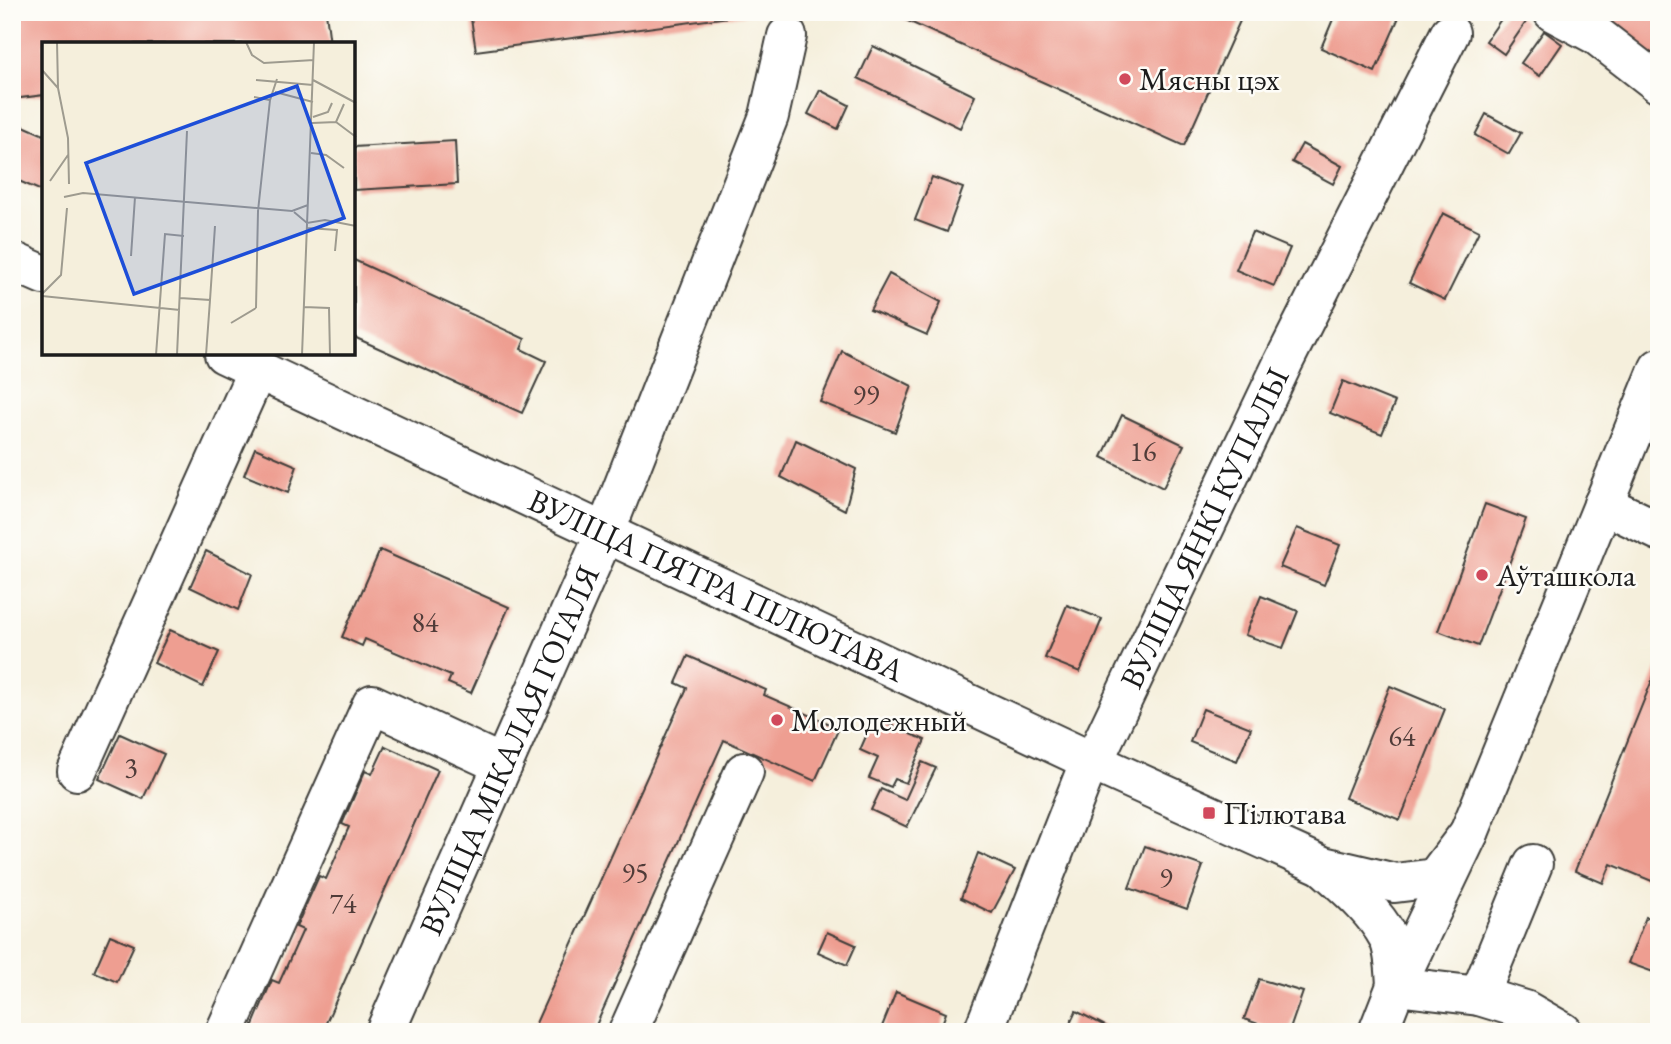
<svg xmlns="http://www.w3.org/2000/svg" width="1671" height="1044" font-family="'EB Garamond',serif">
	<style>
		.building { fill: #ee9e91 }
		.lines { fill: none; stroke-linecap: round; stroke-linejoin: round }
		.minor-casing { stroke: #3d3c39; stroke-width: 42 }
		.minor { stroke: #fff; stroke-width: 38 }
		.poi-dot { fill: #d1495b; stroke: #fdfcf7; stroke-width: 2.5 }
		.labels { text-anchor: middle; stroke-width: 5; stroke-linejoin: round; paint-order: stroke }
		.number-label { font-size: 28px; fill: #503c39 }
		.poi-label { font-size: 32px; fill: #1c1c1c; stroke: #fdfcf7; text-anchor: start }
		.street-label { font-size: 32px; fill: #1c1c1c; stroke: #fdfcf7 }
		.inset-road { fill: none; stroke: #9e9b8f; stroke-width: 2 }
		.view { fill: #1d4ed8; fill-opacity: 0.15; stroke: #1d4ed8; stroke-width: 3.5 }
		.inset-edge { fill: none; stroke: #1c1c1c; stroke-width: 3.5 }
	</style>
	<rect width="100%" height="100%" fill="#fdfcf7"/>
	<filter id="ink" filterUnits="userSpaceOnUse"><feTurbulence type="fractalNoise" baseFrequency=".0143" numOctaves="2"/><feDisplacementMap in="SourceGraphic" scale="14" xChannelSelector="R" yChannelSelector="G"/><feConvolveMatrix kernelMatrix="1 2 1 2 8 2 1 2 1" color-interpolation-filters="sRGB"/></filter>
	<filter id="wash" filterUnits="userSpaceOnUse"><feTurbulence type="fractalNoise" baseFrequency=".00686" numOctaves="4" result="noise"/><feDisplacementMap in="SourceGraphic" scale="28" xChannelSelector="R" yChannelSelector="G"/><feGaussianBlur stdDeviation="1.57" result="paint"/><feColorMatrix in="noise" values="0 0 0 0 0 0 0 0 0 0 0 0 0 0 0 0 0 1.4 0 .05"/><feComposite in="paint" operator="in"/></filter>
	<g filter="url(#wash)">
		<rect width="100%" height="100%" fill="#f5efdc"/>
		<g id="blocks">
			<!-- building -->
			<g class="building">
				<polygon points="12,12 326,12 330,44 44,44 44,95 12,99"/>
				<polygon points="470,12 752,12 752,14 476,51"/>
				<polygon points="888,12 1244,12 1184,146"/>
				<polygon points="1336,12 1395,12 1400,15 1375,72 1321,48"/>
				<polygon points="1506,12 1512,12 1526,22 1504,54 1486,41"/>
				<polygon points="1572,12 1659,12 1659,68"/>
				<polygon points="1544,31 1562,44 1540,76 1521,63"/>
				<polygon points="873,46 975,96 960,128 858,78"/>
				<polygon points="820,90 849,105 838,129 808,114"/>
				<polygon points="1486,114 1521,133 1509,154 1475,135"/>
				<polygon points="12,121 44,135 44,192 12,178"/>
				<polygon points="455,141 457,184 354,190 354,147"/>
				<polygon points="1302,144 1342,166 1333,184 1292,162"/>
				<polygon points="932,177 963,188 947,232 915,220"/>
				<polygon points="1443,213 1479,231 1445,300 1409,283"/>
				<polygon points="1252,232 1290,248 1274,286 1236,270"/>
				<polygon points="354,260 525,339 521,349 546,361 522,413 354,337"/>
				<polygon points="889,274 941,302 927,335 870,310"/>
				<polygon points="842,351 912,386 895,432 820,402"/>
				<polygon points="1343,381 1395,402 1382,434 1330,413"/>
				<polygon points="1122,415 1184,445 1163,488 1102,457"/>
				<polygon points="796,440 856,469 845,510 781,477"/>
				<polygon points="255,448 297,466 288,493 244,475"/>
				<polygon points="1485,504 1526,519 1478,646 1438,631"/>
				<polygon points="1297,528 1340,545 1324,585 1280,567"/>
				<polygon points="380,550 509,607 471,693 448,683 451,676 365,639 362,646 342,637"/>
				<polygon points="206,551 252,574 238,610 190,587"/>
				<polygon points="1261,596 1298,611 1283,648 1245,635"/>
				<polygon points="1067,605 1102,619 1080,672 1045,658"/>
				<polygon points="170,630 219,652 203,687 154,663"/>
				<polygon points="688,656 766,690 764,695 839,728 815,781 724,740 593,1032 532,1032 687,688 676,683"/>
				<polygon points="1659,663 1659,884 1611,864 1603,883 1575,871"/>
				<polygon points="1390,686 1445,709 1400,820 1345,798"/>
				<polygon points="1203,709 1251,728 1237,761 1190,742"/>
				<polygon points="874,718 925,740 906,783 895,779 891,787 869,778 878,758 860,750"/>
				<polygon points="120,734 164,754 143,799 99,779"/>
				<polygon points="385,746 438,770 322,1032 250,1032 272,980 279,983 303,930 296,927 319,876 326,879 349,827 342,824 365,771 372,774"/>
				<polygon points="922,762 936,768 907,827 871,810 881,789 905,800"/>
				<polygon points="1145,846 1203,866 1187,909 1129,888"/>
				<polygon points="978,853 1015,870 992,913 961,898"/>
				<polygon points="1646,917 1659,922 1659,974 1628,963"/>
				<polygon points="827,932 856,945 847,965 818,952"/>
				<polygon points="110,935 134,945 117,982 94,972"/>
				<polygon points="1259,979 1303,992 1289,1032 1281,1032 1244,1019"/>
				<polygon points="896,992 946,1013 939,1032 887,1032 881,1029"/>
				<polygon points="1076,1011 1117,1032 1066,1032"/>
			</g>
		</g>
	</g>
	<g filter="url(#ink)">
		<use href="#blocks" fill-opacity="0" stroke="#3d3c39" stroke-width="2"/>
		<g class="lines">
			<!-- minor casing -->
			<g class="minor-casing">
				<g id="minor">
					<polyline points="1553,12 1596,35 1659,84"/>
					<polyline points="12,261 44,275"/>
					<path id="s1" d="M224 354 1093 762 1323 866 1395 883 1435 878 1469 833"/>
					<polyline points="1603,504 1659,531"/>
					<polyline points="77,771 258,368"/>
					<path d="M1324 867C1347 888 1373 909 1388 937 1395 952 1395 970 1396 986L1479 996 1525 1010 1563 1032"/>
					<polyline points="1479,996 1533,864"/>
					<polyline points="225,1032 372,704 503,765"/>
					<path id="s2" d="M385 1032 605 533 769 116 787 36"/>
					<polyline points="628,1032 744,772"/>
					<path id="s3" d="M983 1032 1083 778 1093 762 1283 363 1450 33"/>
					<polyline points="1378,1032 1396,986 1469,833 1659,368"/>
				</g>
			</g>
			<!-- minor -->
			<use href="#minor" class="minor"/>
		</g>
	</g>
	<!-- markers -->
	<g class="poi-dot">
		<circle cx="1125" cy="79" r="7"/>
		<circle cx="1482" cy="575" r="7"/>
		<circle cx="777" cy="720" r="7"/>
		<rect x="1202" y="806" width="14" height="14" rx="3.5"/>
	</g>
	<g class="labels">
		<!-- number labels -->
		<g class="number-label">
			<text x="866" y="404">99</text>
			<text x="1143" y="461">16</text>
			<text x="425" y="632">84</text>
			<text x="1402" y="746">64</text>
			<text x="131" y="777">3</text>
			<text x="635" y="882">95</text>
			<text x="1166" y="887">9</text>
			<text x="343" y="913">74</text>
		</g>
		<!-- poi labels -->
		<g class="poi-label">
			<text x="1139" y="90">Мясны цэх</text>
			<text x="1496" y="586">Аўташкола</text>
			<text x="791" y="731">Молодежный</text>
			<text x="1223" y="824">Пілютава</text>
		</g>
		<!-- street labels -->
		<g class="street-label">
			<text dy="11" stroke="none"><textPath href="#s3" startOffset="551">ВУЛІЦА ЯНКІ КУПАЛЫ</textPath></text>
			<text dy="11" stroke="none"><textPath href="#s1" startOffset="544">ВУЛІЦА ПЯТРА ПІЛЮТАВА</textPath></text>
			<text dy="11" stroke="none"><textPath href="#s2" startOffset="308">ВУЛІЦА МІКАЛАЯ ГОГАЛЯ</textPath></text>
		</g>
	</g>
	<!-- overview -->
	<g transform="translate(42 42)">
		<rect width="313" height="313" fill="#f5efdc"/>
		<path class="inset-road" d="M15 0 16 46M204 0 210 13 222 21 272 18M0 28 16 46 26 96 27 142M214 38 271 43M271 38 314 61M233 50 271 60M212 55 228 58 235 37M271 75 286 70 290 61M294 80 314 95M270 81 294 80 302 62M269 111 284 113 302 126M8 139 26 113M22 155 41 151 250 169 266 163M252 170 265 181 283 178 314 184M265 186 295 188 293 209M89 214 93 155M0 252 19 233 25 166M0 254 138 268M138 256 168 258 164 313M168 258 173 184M262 265 287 266 288 313M214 266 216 169 228 58M189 281 214 266M114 313 123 192 142 194M135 313 145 89M260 313 272 0"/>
		<path class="view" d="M255 44 302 176 92 252 44 121Z"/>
		<rect width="313" height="313" class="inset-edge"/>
	</g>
	<!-- margin -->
	<rect width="1671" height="1044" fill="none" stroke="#fdfcf7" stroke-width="42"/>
</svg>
